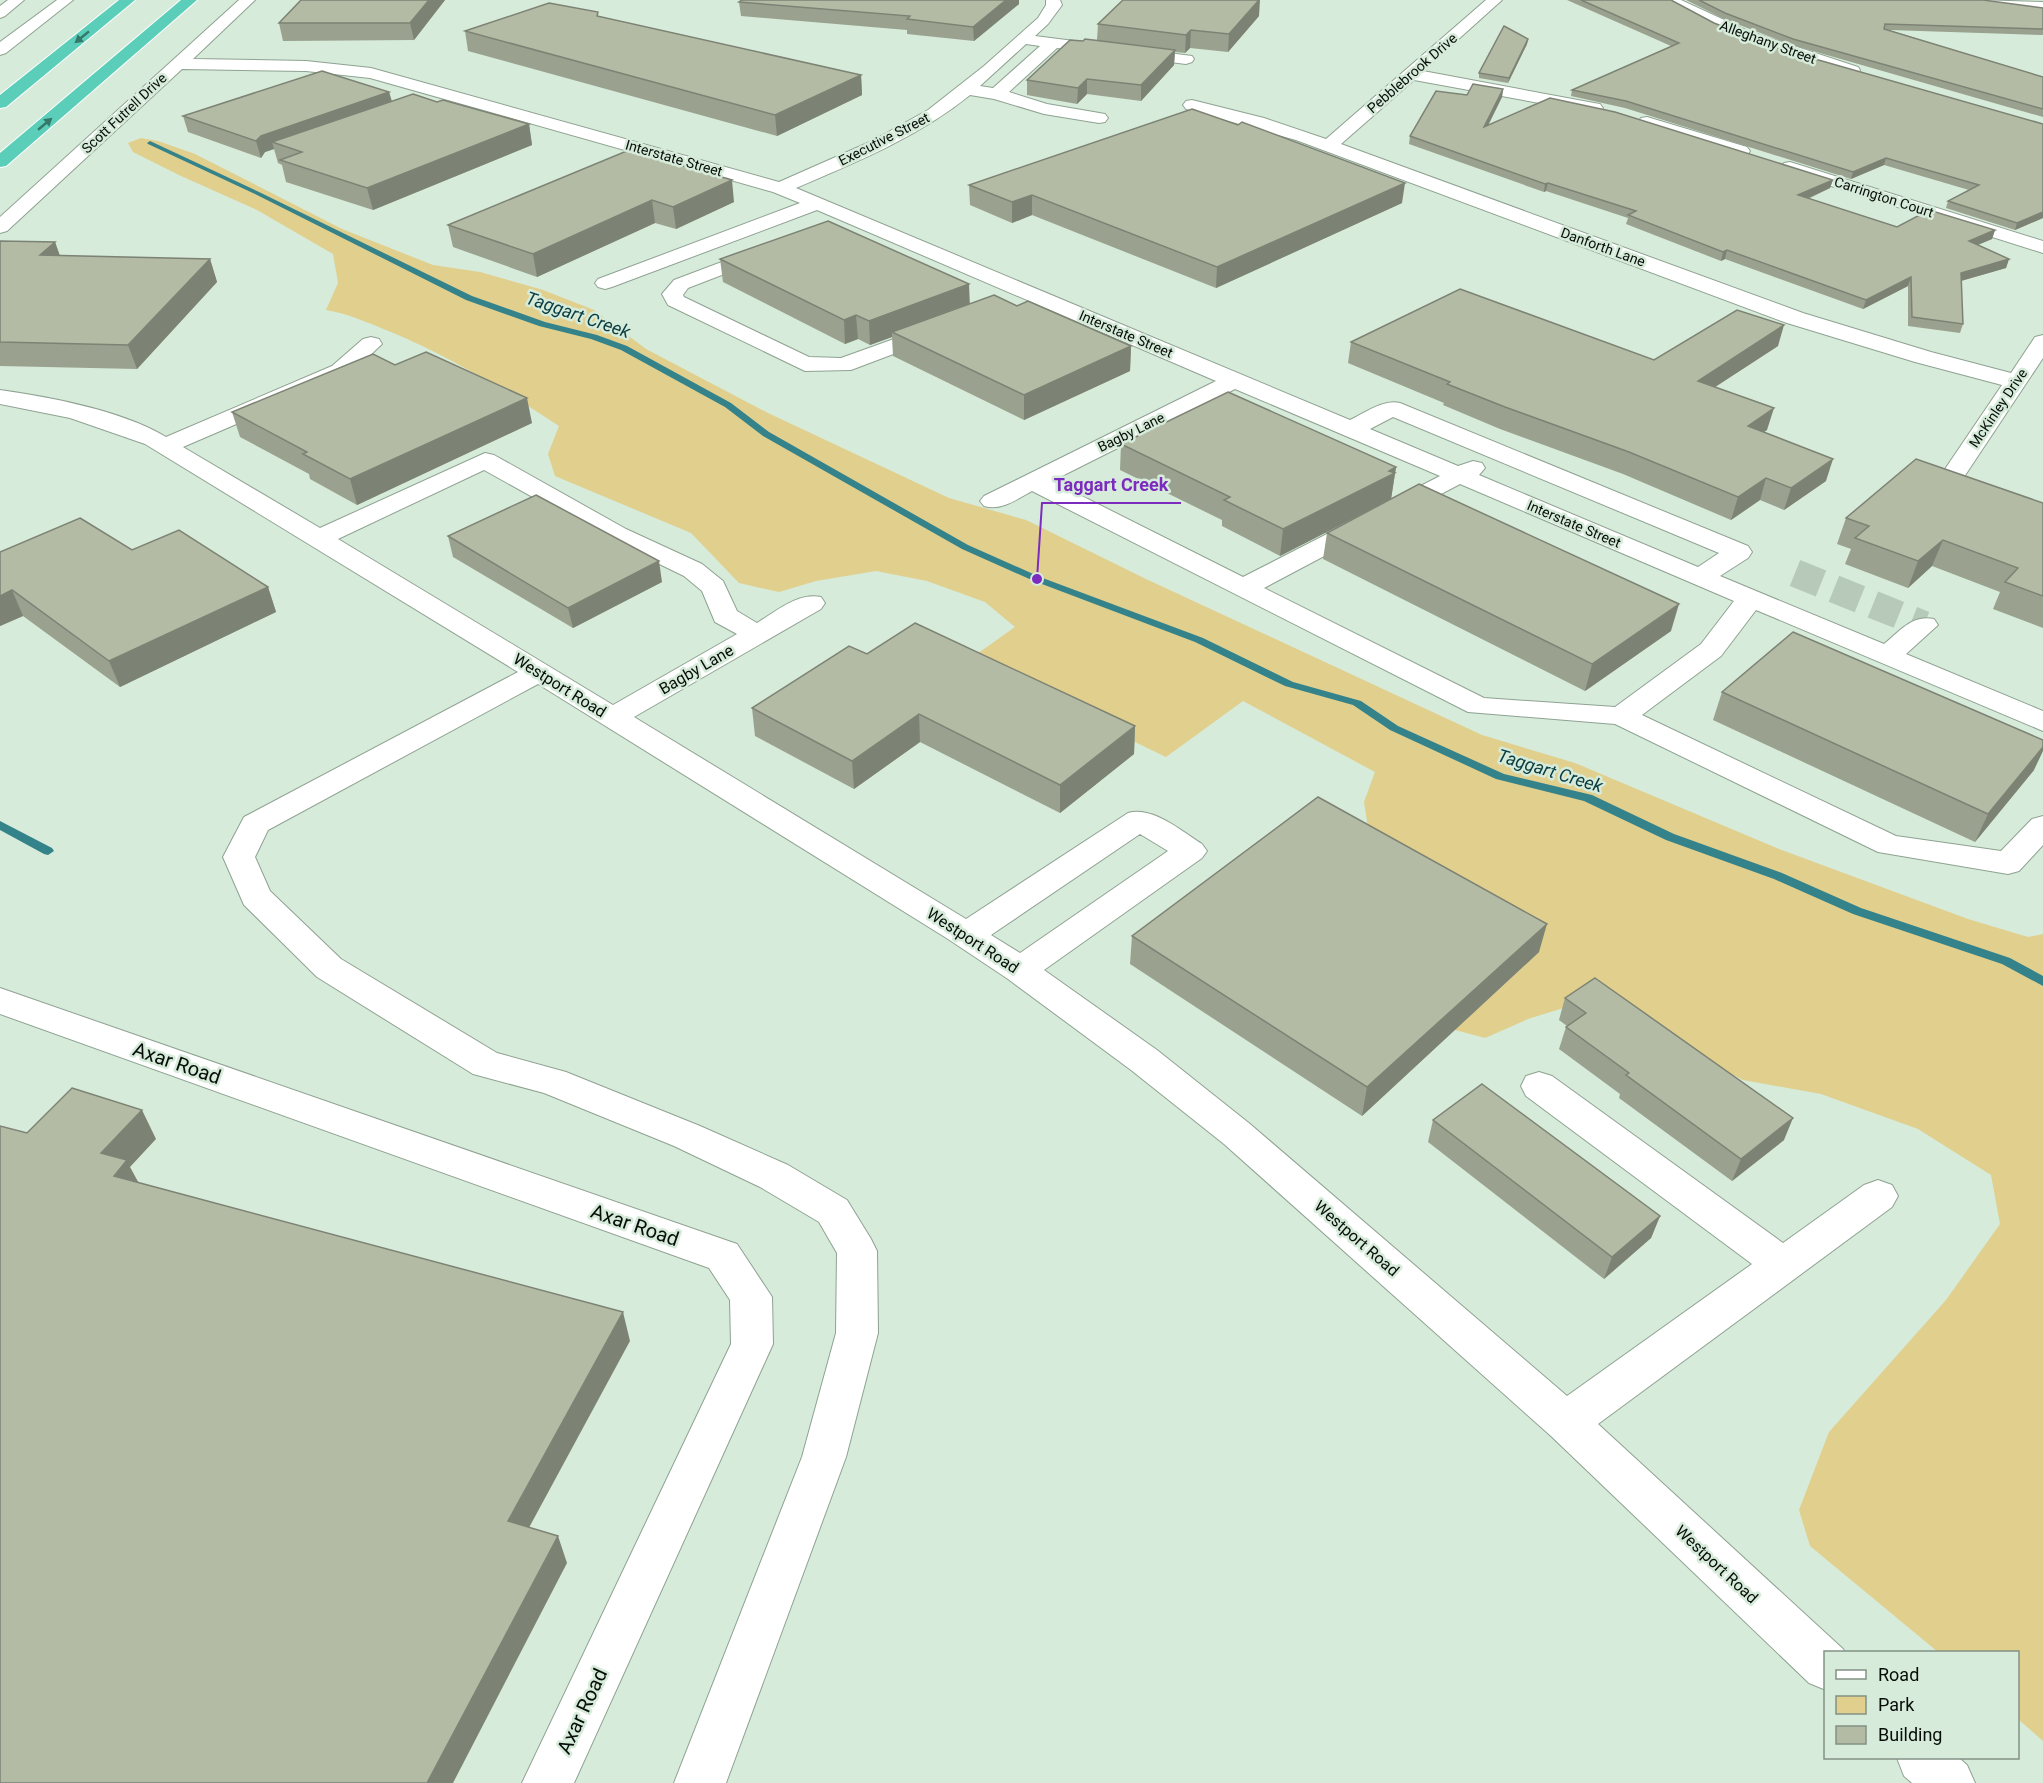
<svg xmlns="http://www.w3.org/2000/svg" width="2043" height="1783" font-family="Roboto,sans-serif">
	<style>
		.green { fill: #e1cf8e }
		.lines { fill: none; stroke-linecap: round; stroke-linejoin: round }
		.stream { fill: #34828a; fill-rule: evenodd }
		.minor-tunnel { stroke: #b7caba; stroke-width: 28; stroke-dasharray: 28 14; stroke-linecap: butt }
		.minor-casing { stroke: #8fa292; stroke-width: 2 }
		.highway-casing { stroke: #fff; stroke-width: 2 }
		.minor { fill: #fff; fill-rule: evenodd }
		.highway { fill: #5aceb8; fill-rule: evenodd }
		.wall { fill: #9aa18e }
		.shaded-wall { fill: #7d8374 }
		.building { fill: #b3bba5; stroke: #7d8374; stroke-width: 1.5 }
		.oneway { fill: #357769 }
		.labels { text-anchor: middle; stroke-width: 5; stroke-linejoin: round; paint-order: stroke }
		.far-street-label { font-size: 14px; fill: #070d08; stroke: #d6ebd9 }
		.street-label { font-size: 16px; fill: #070d08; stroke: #d6ebd9 }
		.water-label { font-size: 18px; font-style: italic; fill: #083c42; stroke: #d6ebd9 }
		.near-street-label { font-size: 20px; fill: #070d08; stroke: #d6ebd9 }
		.leader { fill: none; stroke: #7b2cbf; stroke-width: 2 }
		.callout-dot { fill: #7b2cbf; stroke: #d6ebd9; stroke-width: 2 }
		.callout-label { font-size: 18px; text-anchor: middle; font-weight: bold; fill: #7b2cbf; stroke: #d6ebd9; stroke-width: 5; stroke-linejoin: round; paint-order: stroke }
	</style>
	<rect width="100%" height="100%" fill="#d6ebd9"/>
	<!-- green -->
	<path class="green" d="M141 138 158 141 195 154 342 229 433 265 480 272 543 290 594 310 646 349 768 413 949 498 1026 520 1146 579 1482 735 1575 763 1779 849 1968 919 2028 937 2043 934V1741L2018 1719V1652H1938L1810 1546 1799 1510 1829 1432 1946 1300 2000 1224 1991 1175 1918 1129 1821 1094 1743 1080 1656 1034 1602 996 1528 1019 1485 1038 1455 1030 1373 859 1364 802 1375 772 1243 701 1166 757 967 661 1015 627 985 602 927 581 876 571 816 581 779 592 739 583 691 533 555 476 548 454 559 426C505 390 451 357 391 332 369 323 349 314 326 310L338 283 333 254 257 210 181 176 133 152 128 143Z"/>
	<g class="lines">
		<!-- stream -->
		<g class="stream">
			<polygon points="150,141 259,192 472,296 545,322 597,335 627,346 731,403 769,432 968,545 1040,577 1203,638 1293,682 1361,701 1398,726 1504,774 1592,795 1674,834 1782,873 1861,908 2010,958 2043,976 2043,986 2002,964 1853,914 1774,879 1666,840 1584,801 1496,779 1390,730 1353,705 1285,686 1195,642 1034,581 962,549 763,436 725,407 621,350 591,339 539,326 466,300 255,194 148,144 147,143"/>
			<polygon points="0,821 52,848 54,851 48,855 44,854 0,830"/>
		</g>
		<!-- minor-tunnel -->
		<polyline class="minor-tunnel" points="1795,573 1924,625"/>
		<!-- minor casing -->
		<g class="minor-casing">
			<g id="minor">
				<polygon points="8,0 24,0 5,16 0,18 0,6"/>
				<polygon points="57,0 73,0 6,53 0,55 0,42"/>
				<path d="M239 0H255L193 59 306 61 371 68 779 182 872 141 928 110 984 66 1038 18 1046 5V0H1060L1062 5 1048 24 1035 36 1192 56 1194 59 1192 62 1186 64 1057 48 1009 92 1047 104 1105 114 1108 118 1105 122 1099 123 1044 114 994 99 970 95C918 137 857 162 796 188L1350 420C1365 413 1383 399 1400 403L1748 546 1752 552 1748 558 1720 576 1884 644C1899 632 1912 614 1934 619L1938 625 1906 654 2043 711V731L1756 610 1721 656 1642 715 1896 836 2001 851 2032 819 2043 816V845L2019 871 2008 874 1878 852 1615 724 1468 712 1032 491C1017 499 1002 511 984 506L980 501 984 496 1216 381 817 210 612 287 605 289 598 287 595 283 598 279 800 203 773 192 370 78 306 71 182 69 7 231 0 233V217ZM1026 44 1040 46 993 88 980 86ZM1235 389 1440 476 1243 577 1052 481ZM1393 417 1719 553 1698 567 1479 475 1485 468 1482 463 1473 461 1458 466 1370 429ZM1460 484 1734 601 1701 644 1615 707 1484 698 1264 588Z"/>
				<polygon points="1486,0 1502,0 1423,71 1594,103 1600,104 1603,108 1600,112 1594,113 1414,80 1341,144 1803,313 1931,352 2011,373 2035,337 2043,335 2043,358 1962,480 1953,482 1944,480 1941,475 2002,385 1915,362 1787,323 1296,140 1186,109 1183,105 1186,101 1192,100 1264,118 1326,139"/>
				<polygon points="1662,0 1681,0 1748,31 1858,67 1860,70 1858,73 1846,73 1736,37 1664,3"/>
				<polygon points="1975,0 2043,2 2043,12 1982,4"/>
				<polygon points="1647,117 1747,147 1750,151 1747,155 1741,156 1641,126 1638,122 1641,118"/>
				<polygon points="1790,162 2043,241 2043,253 1784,171 1781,167 1784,163"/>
				<polygon points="764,246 771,248 774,252 771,256 688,288 683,295 684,297 809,357 841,358 933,325 941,326 944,331 941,336 851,370 805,371 668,305 662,294 674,280"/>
				<path d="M371 337 379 339 382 344 348 376 183 447 320 528 485 453 494 455 626 529 702 564 723 581 737 611 757 623C775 612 798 592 821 597L825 603 821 609 634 717 966 919 1128 813C1153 806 1181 831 1202 844L1207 851 1202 858 1044 970 1157 1050 1250 1124 1567 1396 1752 1264 1526 1096 1521 1086 1526 1076 1539 1072 1552 1076 1783 1243 1864 1185 1878 1180 1892 1185 1898 1196 1892 1207 1598 1424 1843 1649 1845 1652H1826V1690L1809 1683 1551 1436 1224 1144 1131 1070 1008 979 948 939 538 684 268 830 255 857 270 891 341 959 497 1053 566 1072 700 1126 788 1165 847 1200 871 1239 877 1251 878 1333 846 1457 726 1783H674L802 1457 836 1333 837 1253 819 1222 760 1187 674 1146 544 1093 473 1074 317 977 244 905 223 857 244 817 518 672 145 444 70 418 0 404V390C50 397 123 411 166 437L332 366 363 339ZM484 470 608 539 684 576 702 591 715 622 737 634 613 705 338 539ZM1140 834 1168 851 1020 953 991 935Z"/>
				<polygon points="0,988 737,1244 772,1297 773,1344 574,1783 522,1783 731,1344 730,1300 709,1268 0,1014"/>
				<polygon points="1897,1758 1959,1758 1967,1765 1975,1783 1912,1783 1904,1776"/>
			</g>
		</g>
		<!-- highway casing -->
		<g class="highway-casing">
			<g id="highway">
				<polygon points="119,0 135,0 6,107 0,108 0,95"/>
				<polygon points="181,0 197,0 6,166 0,167 0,153"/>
			</g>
		</g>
		<!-- minor -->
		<use href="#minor" class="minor"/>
		<!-- highway -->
		<use href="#highway" class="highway"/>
	</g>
	<!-- wall -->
	<g class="wall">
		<polygon points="445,0 414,40 283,41 279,23"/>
		<polygon points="742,0 1019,0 1019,4 974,41 907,34 907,30 741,16 739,2"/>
		<polygon points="1567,0 1671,0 1714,23 1780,49 2043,124 2043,218 2015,230 1946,208 1948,201 1969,190 1884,165 1851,179 1625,108 1571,96 1572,90 1671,46"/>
		<polygon points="1686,0 1983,0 2043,8 2043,35 1889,30 2043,77 2043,117 1792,45 1724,19"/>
		<polygon points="598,16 861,75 862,95 777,136 468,51 465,31"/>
		<polygon points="1259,16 1228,52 1190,48 1185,53 1175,52 1174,65 1141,101 1087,94 1077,104 1027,95 1027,80 1097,40 1098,24"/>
		<polygon points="1528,39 1527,44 1508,83 1479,78 1479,73"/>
		<polygon points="1503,89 1502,97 1488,126 1833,180 1830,188 1808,199 1897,227 1995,230 1992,239 1978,245 2009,259 2006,268 1961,281 1963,324 1960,333 1908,326 1908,286 1863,309 1725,259 1721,261 1626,224 1628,218 1546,191 1544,192 1409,144 1410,136 1467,95"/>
		<polygon points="389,92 392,101 437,102 529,124 532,145 373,210 286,182 282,165 278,163 274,149 265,152 261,158 188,132 183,116"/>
		<polygon points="1238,125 1402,203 1216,288 1032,215 1012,223 970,205 969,185"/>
		<polygon points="629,150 734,202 676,229 655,223 537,277 453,247 448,225"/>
		<polygon points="0,241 55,242 60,256 210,259 217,282 137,369 0,366"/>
		<polygon points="720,259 970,304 1017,306 1131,346 1130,371 1024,420 893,356 892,337 870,345 858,339 845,344 723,282"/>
		<polygon points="1351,342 1654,360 1778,346 1715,387 1767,430 1763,432 1826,481 1784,510 1760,500 1731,520 1623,474 1500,429 1443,405 1444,403 1348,363"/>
		<polygon points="395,365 532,423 357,505 310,479 309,474 240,437 232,412"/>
		<polygon points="1121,444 1396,467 1391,499 1280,556 1222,526 1222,520 1120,470"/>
		<polygon points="2043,503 2043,628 1993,609 2000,592 1932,566 1908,588 1845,564 1851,549 1837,544 1846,518"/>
		<polygon points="1327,533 1671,631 1585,691 1323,559"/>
		<polygon points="448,536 662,582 573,628 453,557"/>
		<polygon points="132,550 268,587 276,612 120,687 23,616 0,626 0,552"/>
		<polygon points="867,654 1135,726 1134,754 1060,813 920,742 854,789 755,736 752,708"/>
		<polygon points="1722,692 2034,770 1975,842 1713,720"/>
		<polygon points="1132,936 1539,952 1362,1116 1130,964"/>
		<polygon points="1565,998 1784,1140 1732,1181 1619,1098 1620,1094 1559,1049 1566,1027 1567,1026 1559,1020"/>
		<polygon points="1433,1120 1660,1216 1651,1238 1604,1279 1428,1142"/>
	</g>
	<!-- shaded-wall -->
	<g class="shaded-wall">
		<polygon points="429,0 445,0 414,40 410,23"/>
		<polygon points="1006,0 1019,0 1019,4 974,41 973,27"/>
		<polygon points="1259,0 1260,0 1259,16 1228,52 1229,34"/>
		<polygon points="1191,30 1190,48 1185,53 1186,35"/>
		<polygon points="1528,39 1527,44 1508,83 1509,78"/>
		<polygon points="1175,50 1174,65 1141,101 1141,85"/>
		<polygon points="861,75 862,95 777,136 775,115"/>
		<polygon points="1087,79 1087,94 1077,104 1078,88"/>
		<polygon points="1503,89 1502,97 1483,135 1484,127"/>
		<polygon points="389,92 393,107 272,142 274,149 265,152 261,158 256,141 261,136"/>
		<polygon points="529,124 532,145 373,210 367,188"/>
		<polygon points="1886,158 1884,165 1851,179 1853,172"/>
		<polygon points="732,180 734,202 676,229 673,207"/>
		<polygon points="1833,180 1830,188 1795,204 1798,195"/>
		<polygon points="1405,183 1402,203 1216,288 1217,267"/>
		<polygon points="1548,183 1546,191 1544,192 1545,184"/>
		<polygon points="1032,195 1032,215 1012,223 1012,202"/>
		<polygon points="652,200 655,223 537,277 533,254"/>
		<polygon points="2043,212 2043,218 2015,230 2017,223"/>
		<polygon points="1995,230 1992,239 1965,250 1969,241"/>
		<polygon points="55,242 63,265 40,255"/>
		<polygon points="1727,250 1725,259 1721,261 1723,252"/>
		<polygon points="210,259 217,282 137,369 128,345"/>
		<polygon points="2009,259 2006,268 1957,282 1961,273"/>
		<polygon points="1911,277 1908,286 1863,309 1866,300"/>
		<polygon points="969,284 970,308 892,332 892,337 870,345 869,321"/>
		<polygon points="856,315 858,339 845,344 844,320"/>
		<polygon points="1784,325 1778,346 1692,402 1698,381"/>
		<polygon points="1131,346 1130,371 1024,420 1024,395"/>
		<polygon points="527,398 532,423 357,505 350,479"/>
		<polygon points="1774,408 1767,430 1741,448 1748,426"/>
		<polygon points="1833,459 1826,481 1784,510 1791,488"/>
		<polygon points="1396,467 1391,499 1280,556 1283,529"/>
		<polygon points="1766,478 1760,500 1731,520 1738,497"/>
		<polygon points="1943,540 1932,566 1908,588 1918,561"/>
		<polygon points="659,561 662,582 573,628 568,608"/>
		<polygon points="268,587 276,612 120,687 109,661"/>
		<polygon points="12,590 23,616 0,626 0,596"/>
		<polygon points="1679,604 1671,631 1585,691 1592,664"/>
		<polygon points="919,714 920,742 854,789 852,761"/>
		<polygon points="1135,726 1134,754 1060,813 1060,785"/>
		<polygon points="2043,747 2043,751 2034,770 1975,842 1988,814"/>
		<polygon points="1547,924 1539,952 1362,1116 1367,1087"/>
		<polygon points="142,1110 156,1139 130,1167 142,1189 129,1204 101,1153"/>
		<polygon points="1793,1118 1784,1140 1732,1181 1741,1159"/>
		<polygon points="1660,1216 1651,1238 1604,1279 1612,1257"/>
		<polygon points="623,1312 630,1341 518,1548 508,1521"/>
		<polygon points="558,1536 567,1563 453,1783 427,1783"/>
	</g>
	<!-- building -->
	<g class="building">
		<polygon points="301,0 429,0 410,23 279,23"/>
		<polygon points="742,0 1006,0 973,27 907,19 910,16 739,2"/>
		<polygon points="1123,0 1259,0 1229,34 1191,30 1186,35 1098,24"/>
		<polygon points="1581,0 1671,0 1714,23 1780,49 2043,124 2043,212 2017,223 1948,201 1979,185 1886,158 1853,172 1626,101 1572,90 1679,43"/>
		<polygon points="1699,0 1983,0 2043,8 2043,29 1885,24 1884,29 2043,77 2043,109 1793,39 1725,13"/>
		<polygon points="549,3 598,12 597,16 861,75 775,115 465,31"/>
		<polygon points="1504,26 1528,39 1509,78 1479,73"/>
		<polygon points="1085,39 1175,50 1141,85 1087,79 1078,88 1027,80 1070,40 1083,41"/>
		<polygon points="322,71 389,92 261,136 256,141 183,116"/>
		<polygon points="1473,84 1503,89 1484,127 1550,98 1615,112 1833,180 1798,195 1897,227 1929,210 1995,230 1969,241 2009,259 1961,273 1963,324 1912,317 1911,277 1866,300 1727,250 1723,252 1628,215 1636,211 1548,183 1545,184 1410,136 1436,91 1467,95"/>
		<polygon points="413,94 437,102 443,100 529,124 367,188 280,160 302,152 272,142"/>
		<polygon points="1192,109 1238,125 1242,122 1405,183 1217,267 1032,195 1012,202 969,185"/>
		<polygon points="629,150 732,180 673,207 652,200 533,254 448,225"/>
		<polygon points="828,221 969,284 869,321 856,315 844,320 720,259"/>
		<polygon points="0,241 55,242 40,255 210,259 128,345 0,342"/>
		<polygon points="1460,289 1654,360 1737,310 1784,325 1698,381 1774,408 1748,426 1833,459 1791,488 1766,478 1738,497 1629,452 1505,407 1447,384 1450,382 1351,342"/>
		<polygon points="994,295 1017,306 1028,301 1131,346 1024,395 892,332"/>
		<polygon points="426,352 527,398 350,479 303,454 307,452 232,412 373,354 395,365"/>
		<polygon points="1228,392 1396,467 1389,471 1395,473 1283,529 1224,500 1230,497 1121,444"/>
		<polygon points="1916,459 2043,503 2043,596 2005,582 2018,568 1943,540 1918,561 1855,538 1869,526 1846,518"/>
		<polygon points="1419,484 1679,604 1592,664 1327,533"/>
		<polygon points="536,495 659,561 568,608 448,536"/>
		<polygon points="80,518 132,550 179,530 268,587 109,661 12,590 0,596 0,552"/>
		<polygon points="915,623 1135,726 1060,785 919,714 852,761 752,708 849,646 867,654"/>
		<polygon points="1793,632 2043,740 2043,747 1988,814 1722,692"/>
		<polygon points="1318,797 1547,924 1367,1087 1132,936"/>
		<polygon points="1595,978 1793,1118 1741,1159 1626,1075 1629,1073 1566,1027 1586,1013 1565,998"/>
		<polygon points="1482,1084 1660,1216 1612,1257 1433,1120"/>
		<polygon points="72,1088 142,1110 101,1153 127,1160 114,1176 623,1312 508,1521 558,1536 427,1783 0,1783 0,1126 27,1133"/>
	</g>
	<!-- one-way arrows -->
	<defs><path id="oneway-solid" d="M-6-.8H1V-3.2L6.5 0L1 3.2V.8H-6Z" transform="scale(1.5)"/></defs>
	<g class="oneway">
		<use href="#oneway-solid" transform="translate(82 37) rotate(141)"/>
		<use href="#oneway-solid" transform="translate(45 124) rotate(-40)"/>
	</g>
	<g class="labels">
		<!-- far-street labels -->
		<g class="far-street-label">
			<text transform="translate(1768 42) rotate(20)" y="5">Alleghany Street</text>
			<text transform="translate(1412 73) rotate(-41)" y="5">Pebblebrook Drive</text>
			<text transform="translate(124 113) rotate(-43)" y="5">Scott Futrell Drive</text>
			<text transform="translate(884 139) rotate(-27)" y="5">Executive Street</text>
			<text transform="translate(674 158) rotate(16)" y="5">Interstate Street</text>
			<text transform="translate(1884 197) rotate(18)" y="5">Carrington Court</text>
			<text transform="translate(1603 247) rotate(20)" y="5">Danforth Lane</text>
			<text transform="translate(1126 334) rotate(23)" y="5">Interstate Street</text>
			<text transform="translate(1998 408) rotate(-56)" y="5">McKinley Drive</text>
			<text transform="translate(1131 432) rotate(-26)" y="5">Bagby Lane</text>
			<text transform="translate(1574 524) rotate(23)" y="5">Interstate Street</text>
		</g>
		<!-- street labels -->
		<g class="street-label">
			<text transform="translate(696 669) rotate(-30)" y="6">Bagby Lane</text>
			<text transform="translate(560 685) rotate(32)" y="6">Westport Road</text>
			<text transform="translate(973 940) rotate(33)" y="6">Westport Road</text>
			<text transform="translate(1357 1238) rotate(41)" y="6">Westport Road</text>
			<text transform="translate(1717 1564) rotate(43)" y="6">Westport Road</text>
		</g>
		<!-- water labels -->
		<g class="water-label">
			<text transform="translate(578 315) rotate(19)" y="6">Taggart Creek</text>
			<text transform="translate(1550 771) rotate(17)" y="6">Taggart Creek</text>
		</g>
		<!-- near-street labels -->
		<g class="near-street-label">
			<text transform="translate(177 1063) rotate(19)" y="7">Axar Road</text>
			<text transform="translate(635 1225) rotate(19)" y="7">Axar Road</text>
			<text transform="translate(582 1711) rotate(-65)" y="7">Axar Road</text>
		</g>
	</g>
	<!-- callouts -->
	<path class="leader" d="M1037 579L1042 503H1181"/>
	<circle class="callout-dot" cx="1037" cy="579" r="6"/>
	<g class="callout-label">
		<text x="1111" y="491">Taggart Creek</text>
	</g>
	<!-- legend -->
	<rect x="1824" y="1651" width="195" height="108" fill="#d6ebd9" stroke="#839285" stroke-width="1.5"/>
	<rect x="1836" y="1670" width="30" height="9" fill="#ffffff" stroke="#839285" stroke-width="1.5"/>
	<text x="1878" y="1681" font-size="18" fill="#070d08">Road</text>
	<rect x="1836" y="1696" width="30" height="18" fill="#e1cf8e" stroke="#839285" stroke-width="1.5"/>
	<text x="1878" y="1711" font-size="18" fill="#070d08">Park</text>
	<rect x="1836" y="1726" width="30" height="18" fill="#b3bba5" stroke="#839285" stroke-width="1.5"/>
	<text x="1878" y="1741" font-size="18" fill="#070d08">Building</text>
</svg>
